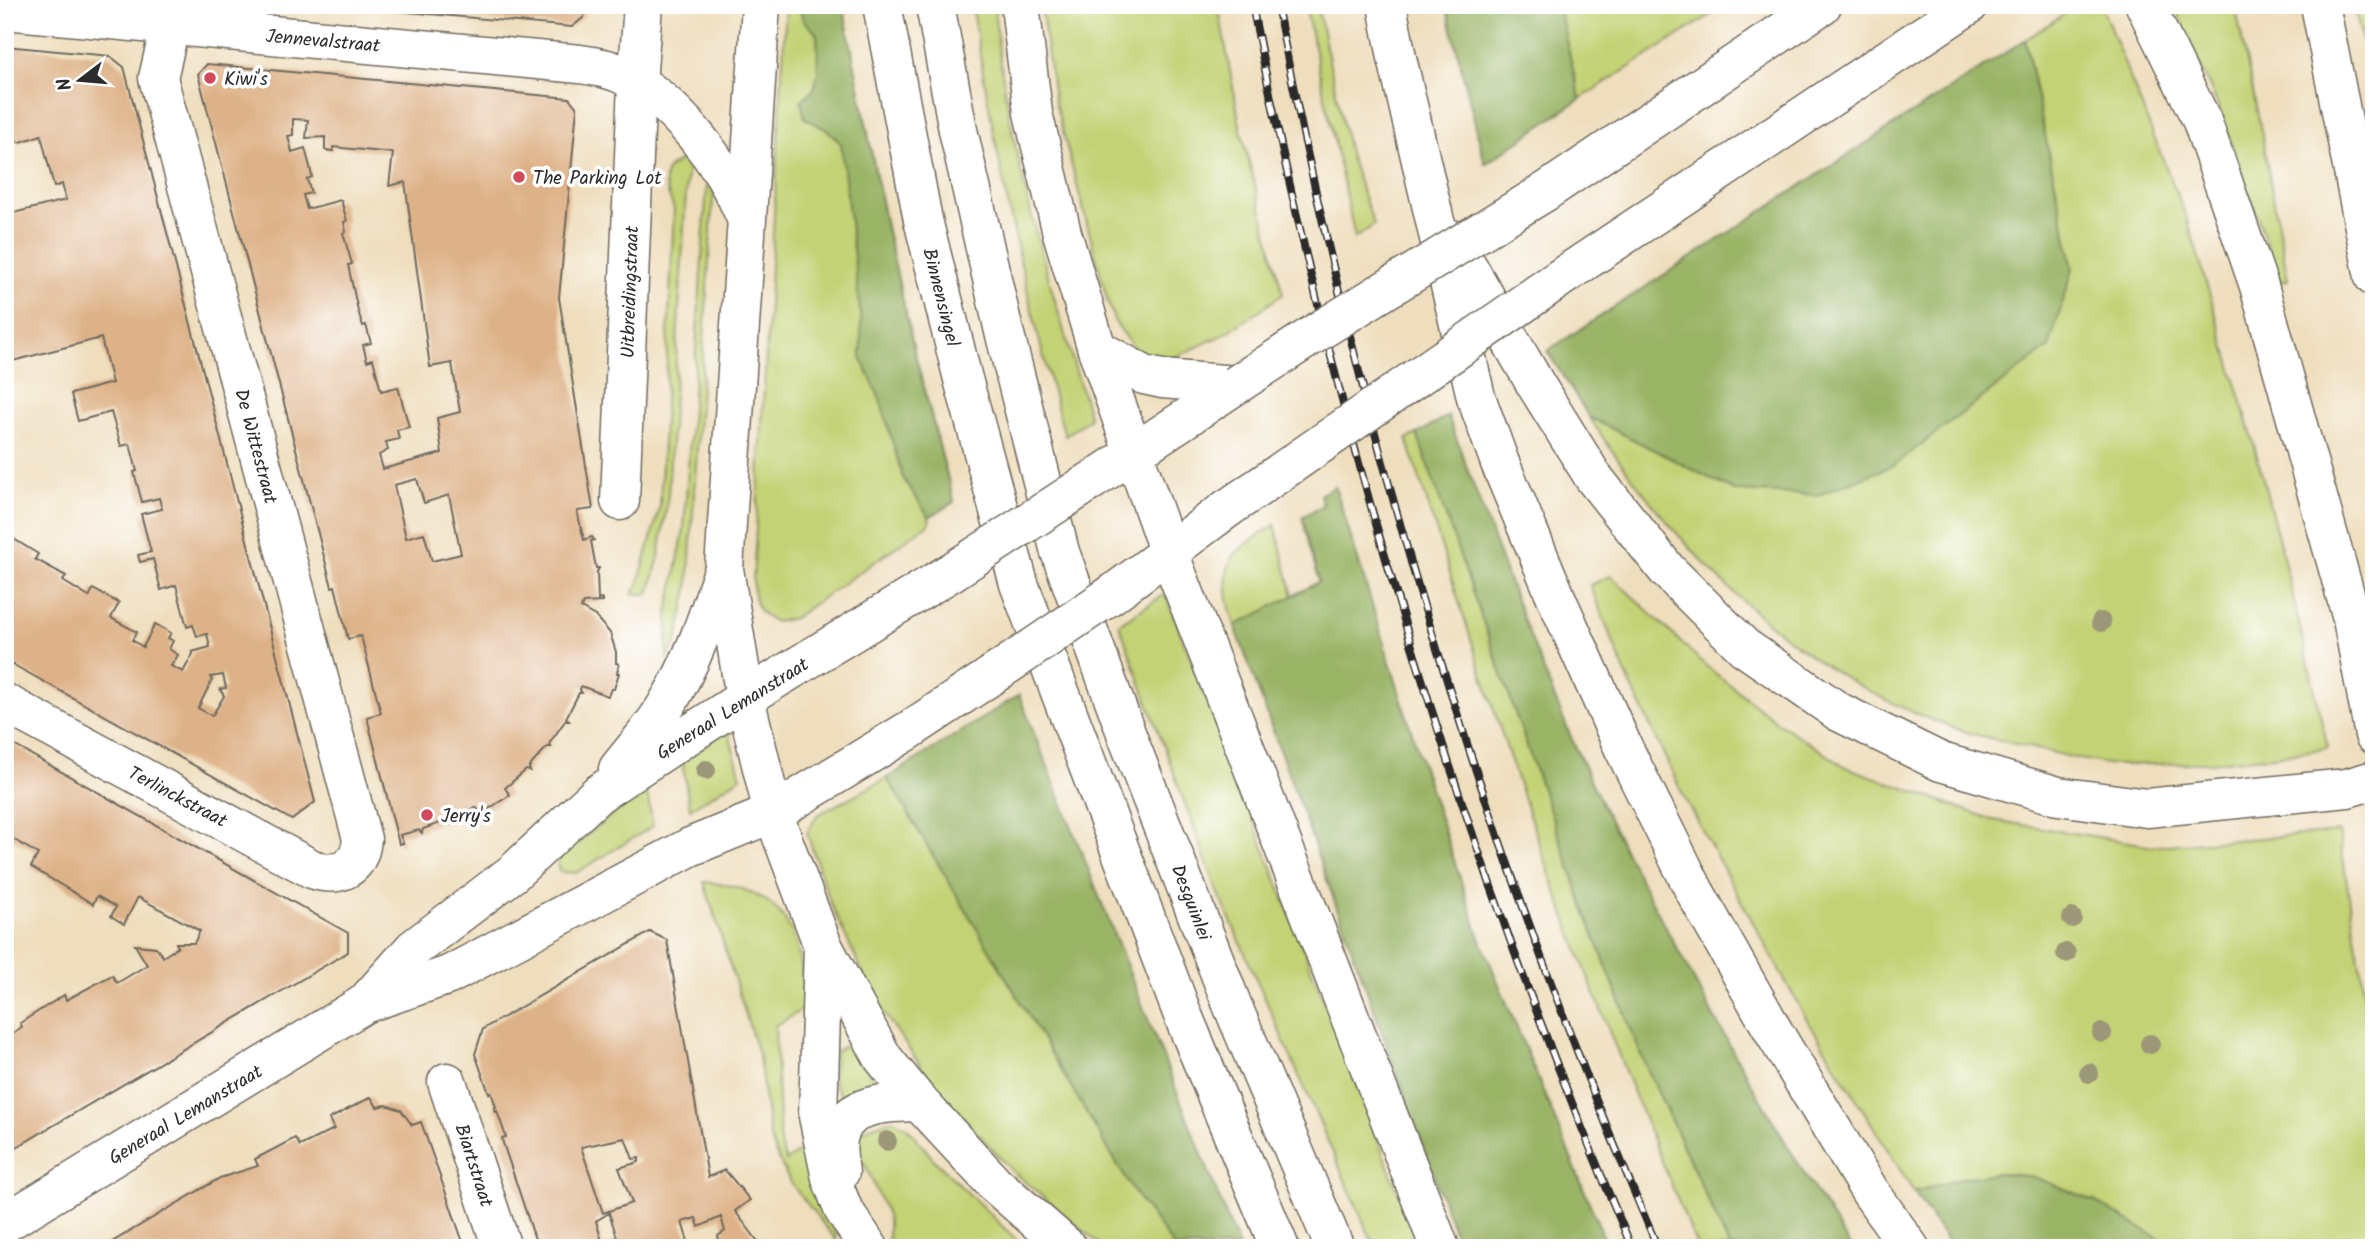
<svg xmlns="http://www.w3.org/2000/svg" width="2379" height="1253" font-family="Kalam,sans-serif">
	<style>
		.green { fill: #c3d274; stroke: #777e50; stroke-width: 2 }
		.forest { fill: #9ab466; stroke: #627048; stroke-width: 2 }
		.building { fill: #deb288; fill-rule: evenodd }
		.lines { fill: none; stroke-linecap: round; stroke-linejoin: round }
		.minor-casing { stroke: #706a5e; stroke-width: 41 }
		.major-casing { stroke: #706a5e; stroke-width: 41 }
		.highway-casing { stroke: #706a5e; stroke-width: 41 }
		.minor { stroke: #fff; stroke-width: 38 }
		.major { stroke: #fff; stroke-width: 38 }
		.highway { stroke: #fff; stroke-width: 38 }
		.rail-casing { stroke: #2b2b2b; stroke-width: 8 }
		.rail { stroke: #fff; stroke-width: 5; stroke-dasharray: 16; stroke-linecap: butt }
		.major-bridge-casing { stroke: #706a5e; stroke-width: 41; stroke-linecap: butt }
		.highway-bridge-casing { stroke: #706a5e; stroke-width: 41; stroke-linecap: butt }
		.major-bridge { stroke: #fff; stroke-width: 38 }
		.highway-bridge { stroke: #fff; stroke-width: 38 }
		.tree { fill: #9c9779 }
		.poi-dot { fill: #d1495b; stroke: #fff; stroke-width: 2.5 }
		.labels { text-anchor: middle; stroke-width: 7; stroke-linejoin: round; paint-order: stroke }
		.street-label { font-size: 19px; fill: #2b2b2b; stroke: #fff }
		.poi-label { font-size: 19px; fill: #2b2b2b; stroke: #fff; text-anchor: start }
	</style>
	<rect width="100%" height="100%" fill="#fff"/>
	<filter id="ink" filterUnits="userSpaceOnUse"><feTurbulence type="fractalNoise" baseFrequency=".0143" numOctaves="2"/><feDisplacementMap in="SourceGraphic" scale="14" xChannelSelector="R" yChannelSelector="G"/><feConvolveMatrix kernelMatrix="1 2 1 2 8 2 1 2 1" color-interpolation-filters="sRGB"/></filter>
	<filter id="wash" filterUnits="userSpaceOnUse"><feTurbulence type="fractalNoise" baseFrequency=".00686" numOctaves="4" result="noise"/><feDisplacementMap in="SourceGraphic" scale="28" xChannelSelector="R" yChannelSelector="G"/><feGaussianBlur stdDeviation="1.57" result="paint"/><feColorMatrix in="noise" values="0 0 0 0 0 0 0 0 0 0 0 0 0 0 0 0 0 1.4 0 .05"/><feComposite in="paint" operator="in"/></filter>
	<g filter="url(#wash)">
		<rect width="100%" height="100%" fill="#efdebd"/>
		<!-- green -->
		<g class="green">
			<path d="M786 5H843L886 227 916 358 954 502 929 517 930 523 794 618 776 622C756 614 753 601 753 581Z"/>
			<path d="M972 5H994C1006 147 1049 282 1090 418L1065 436C1025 295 994 150 972 5Z"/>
			<polygon points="1041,5 1218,5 1241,131 1283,294 1225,334 1165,362 1152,358 1133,346 1115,322 1108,303 1054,98"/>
			<polygon points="1305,5 1317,5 1350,157 1374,225 1355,238"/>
			<polygon points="1558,5 1726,5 1580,99"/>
			<path d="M2078 5H2101L2188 222 2251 433 2288 576 2328 748C2268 758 2214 764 2154 764 2139 764 2122 766 2107 764 2081 760 2054 753 2029 747 2005 741 1980 737 1957 729 1796 676 1680 554 1589 417L1735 491 2073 269 2025 40Z"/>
			<polygon points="2174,5 2235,5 2261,130 2288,280 2280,282 2219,108"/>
			<polygon points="2354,5 2374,5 2374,94"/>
			<path d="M688 159 668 495 659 557 649 594H633L638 585 660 506 674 209C666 187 653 167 688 159Z"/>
			<polygon points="708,169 714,183 688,589 677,641 667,658 668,613 684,529"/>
			<path d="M1417 434 1588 919 1641 1055 1730 1248H1698C1651 1137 1606 1026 1564 913 1507 757 1458 598 1407 439Z"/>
			<path d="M1275 525 1293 596 1235 626C1228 605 1219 569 1238 551 1249 541 1263 533 1275 525Z"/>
			<polygon points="1611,576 1705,665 1777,722 1846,767 1993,820 2153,846 2339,832 2363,985 2374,1086 2374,1248 2175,1248 2094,1201 2034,1177 1999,1173 1963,1178 1914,1192 1803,1013 1685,799 1625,672 1590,585"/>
			<polygon points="1165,594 1420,1248 1375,1248 1215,885 1119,624"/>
			<polygon points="728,730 741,777 690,809 682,761"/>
			<polygon points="887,778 1132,1189 1175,1248 1104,1248 1013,1172 937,1089 877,1003 831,905 807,833 817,815"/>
			<polygon points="646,787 653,826 576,873 560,872 557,865 560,857"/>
			<path d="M704 882C788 888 802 934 805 1008L775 1026 780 1144 786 1161 807 1146 824 1207 837 1236 836 1240 790 1182 776 1154 770 1138 759 1057Z"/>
			<polygon points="844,1046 853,1049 877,1085 864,1087 842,1098 833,1081 835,1052"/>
			<path d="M892 1119 908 1128 935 1161 1025 1248H892C885 1236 890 1227 887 1215L865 1164 857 1157 854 1133Z"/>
		</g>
		<!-- forest -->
		<g class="forest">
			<polygon points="798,5 843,5 886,227 916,358 954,502 929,517 903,478 880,399 861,358 861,320 841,144 829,131 805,118 801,101 814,89 818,74 817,34 803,20"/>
			<polygon points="1446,5 1558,5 1580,99 1485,164"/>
			<polygon points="2025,40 2073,269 2049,347 1894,465 1818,495 1735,491 1589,417 1547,351"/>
			<path d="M1448 416C1486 520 1524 625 1567 728 1598 801 1636 872 1673 941 1729 1046 1786 1149 1852 1248H1730L1641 1055 1588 919 1417 434Z"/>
			<polygon points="1335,486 1417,749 1481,941 1608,1248 1460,1248 1235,626 1319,582 1302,517 1323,505 1320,495"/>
			<polygon points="1019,695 1239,1248 1175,1248 1132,1189 887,778"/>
			<polygon points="1999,1173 2034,1177 2094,1201 2175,1248 1952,1248 1914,1192 1963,1178"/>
		</g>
		<g id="blocks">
			<!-- building -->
			<g class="building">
				<polygon points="353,5 585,5 584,17 572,27 352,7"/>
				<path d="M5 46 110 56 124 67 315 802 292 820 5 660V541L9 536 38 554 35 559 66 576 63 581 89 597 93 589 119 603 111 618 137 632 132 640 143 647 155 624 171 633 168 638 173 641 169 649 178 655 171 666 183 672 193 654 192 652 210 647 207 634 197 636 193 625 187 627 176 585 161 590 153 559 140 562 138 555 151 552 141 514 162 509 159 498 142 502 134 472 137 471 130 444 121 446 111 412 78 421 71 394 112 383 101 338 5 363V215L66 200 62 184 54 187 41 135 21 142 5 140ZM223 675 226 688 220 689 224 696 212 716 198 708 212 680 210 677Z"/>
				<path d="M207 64 569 98 577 108 559 298 593 509 577 511 584 540 592 537 594 540 591 541 596 568H599L597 572 598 600 602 599V602L583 603 581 608 595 616 610 633 616 652V663L619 664 617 673H619L614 689H611L608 696 581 686 580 690 582 693H579L566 718 569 721H565L549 744 551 747H547L529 767 530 771 526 770 505 788 510 795 481 814 476 807 453 819 452 823 449 820 423 829 422 833 419 830 400 835 403 843 399 844 367 717 381 713 361 636 348 639 335 586 332 587 198 74ZM293 119 308 120 306 138 325 137V150L333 151V147L393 153 389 186 405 182 430 367 452 363 460 412 437 418 442 453 383 469 379 455 388 450 386 442 399 439 397 430 409 427 398 387 381 391 373 359 367 361 363 345 371 343 366 325 363 326 358 311 348 265 352 264 343 233 346 232 344 222 347 221 341 200 307 209 303 195 311 193 307 179 312 177 310 167 305 148 292 152 288 136 293 135ZM417 479 424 503 449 495 461 554 432 561 424 533 406 538 394 485Z"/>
				<polygon points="5,740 348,933 348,952 5,1154 5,1032 8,1036 22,1027 20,1023 64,995 66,1000 112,975 117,983 147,965 135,945 156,947 163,957 178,947 176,943 194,943 200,931 138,897 124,924 111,916 116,907 97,896 93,904 31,867 38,854 8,836 5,841"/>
				<path d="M650 932 667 940 708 1177 725 1170 750 1200 735 1211 763 1248H705L720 1243 718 1236 725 1231 721 1217 699 1227 696 1218 682 1222 690 1248H538L503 1143 502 1138 506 1137 497 1111 495 1112 494 1108 496 1107 491 1092 489 1093 475 1054 483 1029ZM625 1138 633 1159 639 1158V1162L619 1168 632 1203 603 1213 581 1147ZM609 1213 618 1240 603 1245 596 1221Z"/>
				<polygon points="371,1097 377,1107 386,1105 401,1110 412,1125 421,1122 465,1248 102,1248 220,1178 258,1166 255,1159 295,1138 300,1146 334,1129 329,1119"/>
			</g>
		</g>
	</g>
	<g filter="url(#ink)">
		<use href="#blocks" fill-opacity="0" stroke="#706a5e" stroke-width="2"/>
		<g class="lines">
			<!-- minor casing -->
			<g class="minor-casing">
				<g id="minor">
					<path d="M5 10 580 64C594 66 608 68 621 74 675 99 724 165 746 218"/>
					<polyline points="620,501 637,83 643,5"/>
					<path d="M5 703 312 869C339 878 359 870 362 839L158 78 175 5"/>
					<polyline points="823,946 818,1116 831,1178 843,1209 869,1248"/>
					<polyline points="447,1082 502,1248"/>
					<path d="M840 1172C838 1160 835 1144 840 1132 851 1101 892 1103 919 1102"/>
				</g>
			</g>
			<!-- major casing -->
			<g class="major-casing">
				<g id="major">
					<polyline points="761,5 724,569 745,698 773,813 823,946 883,1058 919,1102 995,1184 1068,1248"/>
					<polyline points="882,5 923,220 963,379 1019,584 1184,1018 1280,1248"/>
					<polyline points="935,5 958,130 1003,327 1060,552 1129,741 1233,1007 1335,1248"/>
					<polyline points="1020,5 1033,113 1062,233 1097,349 1169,553 1440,1248"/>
					<polyline points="1097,349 1144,375 1162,379 1236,385"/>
					<polyline points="1079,489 1236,385"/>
					<polyline points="1111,595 1228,508"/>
					<path d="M618 769C634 748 654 727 667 704 692 663 707 619 722 574"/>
					<polyline points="365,1003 413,949 513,873 598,794 745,698 950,573"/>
					<polyline points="5,1223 364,1004 449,975 690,847 773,813 908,731 991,676"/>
				</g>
			</g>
			<!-- highway casing -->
			<g class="highway-casing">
				<g id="highway">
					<polyline points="1387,5 1397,58 1476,397 1500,463 1558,602 1624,749 1694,890 1775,1034 1869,1190 1910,1248"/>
					<polyline points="2145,5 2202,121 2259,286 2352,619 2374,735"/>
					<polyline points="2320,5 2374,277"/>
					<polyline points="1545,192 1822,5"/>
					<polyline points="1452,239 1536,385 1594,478 1667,570 1744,647 1839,712 1941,762 2058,796 2147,808 2347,788 2374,780"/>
					<polyline points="1566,274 1969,5"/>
					<polyline points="1228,508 1262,485"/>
				</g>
			</g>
			<!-- minor -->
			<use href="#minor" class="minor"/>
			<!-- major -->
			<use href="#major" class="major"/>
			<!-- highway -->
			<use href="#highway" class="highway"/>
			<!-- rail casing -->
			<g class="rail-casing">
				<g id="rail">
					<path d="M1252 5C1336 433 1460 848 1632 1248"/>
					<path d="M1277 5C1359 432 1485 849 1658 1248"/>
				</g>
			</g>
			<!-- rail -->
			<use href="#rail" class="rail"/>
			<!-- major-bridge casing -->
			<g class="major-bridge-casing">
				<g id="major-bridge">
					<polyline points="950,573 1079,489"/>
					<polyline points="991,676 1111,595"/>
				</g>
			</g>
			<!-- highway-bridge casing -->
			<g class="highway-bridge-casing">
				<g id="highway-bridge">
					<polyline points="1236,385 1322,329 1545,192"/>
					<polyline points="1262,485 1566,274"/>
				</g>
			</g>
			<!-- major-bridge -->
			<use href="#major-bridge" class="major-bridge"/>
			<!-- highway-bridge -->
			<use href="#highway-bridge" class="highway-bridge"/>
		</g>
		<!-- trees -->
		<g class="tree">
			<circle cx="2101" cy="622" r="10"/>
			<circle cx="706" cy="770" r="10"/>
			<circle cx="2072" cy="918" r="10"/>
			<circle cx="2066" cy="953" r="10"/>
			<circle cx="2102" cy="1033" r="10"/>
			<circle cx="2150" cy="1044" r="10"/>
			<circle cx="2089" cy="1073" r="10"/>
			<circle cx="887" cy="1141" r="10"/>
		</g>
	</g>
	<!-- markers -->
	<g class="poi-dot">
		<circle cx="210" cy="78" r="7"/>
		<circle cx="519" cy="177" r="7"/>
		<circle cx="427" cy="815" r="7"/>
	</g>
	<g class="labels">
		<!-- street labels -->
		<g class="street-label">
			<text transform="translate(323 40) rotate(5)" y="7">Jennevalstraat</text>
			<text transform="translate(629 292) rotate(-88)" y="7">Uitbreidingstraat</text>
			<text transform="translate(942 297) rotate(76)" y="7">Binnensingel</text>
			<text transform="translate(257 446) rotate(75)" y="7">De Wittestraat</text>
			<text transform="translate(732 708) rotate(-32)" y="7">Generaal Lemanstraat</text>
			<text transform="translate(178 796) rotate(28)" y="7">Terlinckstraat</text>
			<text transform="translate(1192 902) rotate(69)" y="7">Desguinlei</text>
			<text transform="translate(185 1114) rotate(-31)" y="7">Generaal Lemanstraat</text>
			<text transform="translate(475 1165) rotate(72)" y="7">Biartstraat</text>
		</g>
		<!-- poi labels -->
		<g class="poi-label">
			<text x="224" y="85">Kiwi's</text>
			<text x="533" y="184">The Parking Lot</text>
			<text x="441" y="822">Jerry's</text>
		</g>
	</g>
	<!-- margin -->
	<rect width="2379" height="1253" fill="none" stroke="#fff" stroke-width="28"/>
	<!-- north arrow -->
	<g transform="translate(80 80) rotate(254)" stroke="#ffffff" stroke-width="5" paint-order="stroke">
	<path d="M0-5L12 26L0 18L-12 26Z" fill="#2b2b2b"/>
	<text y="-10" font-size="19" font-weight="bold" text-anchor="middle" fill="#2b2b2b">N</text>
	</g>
</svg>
